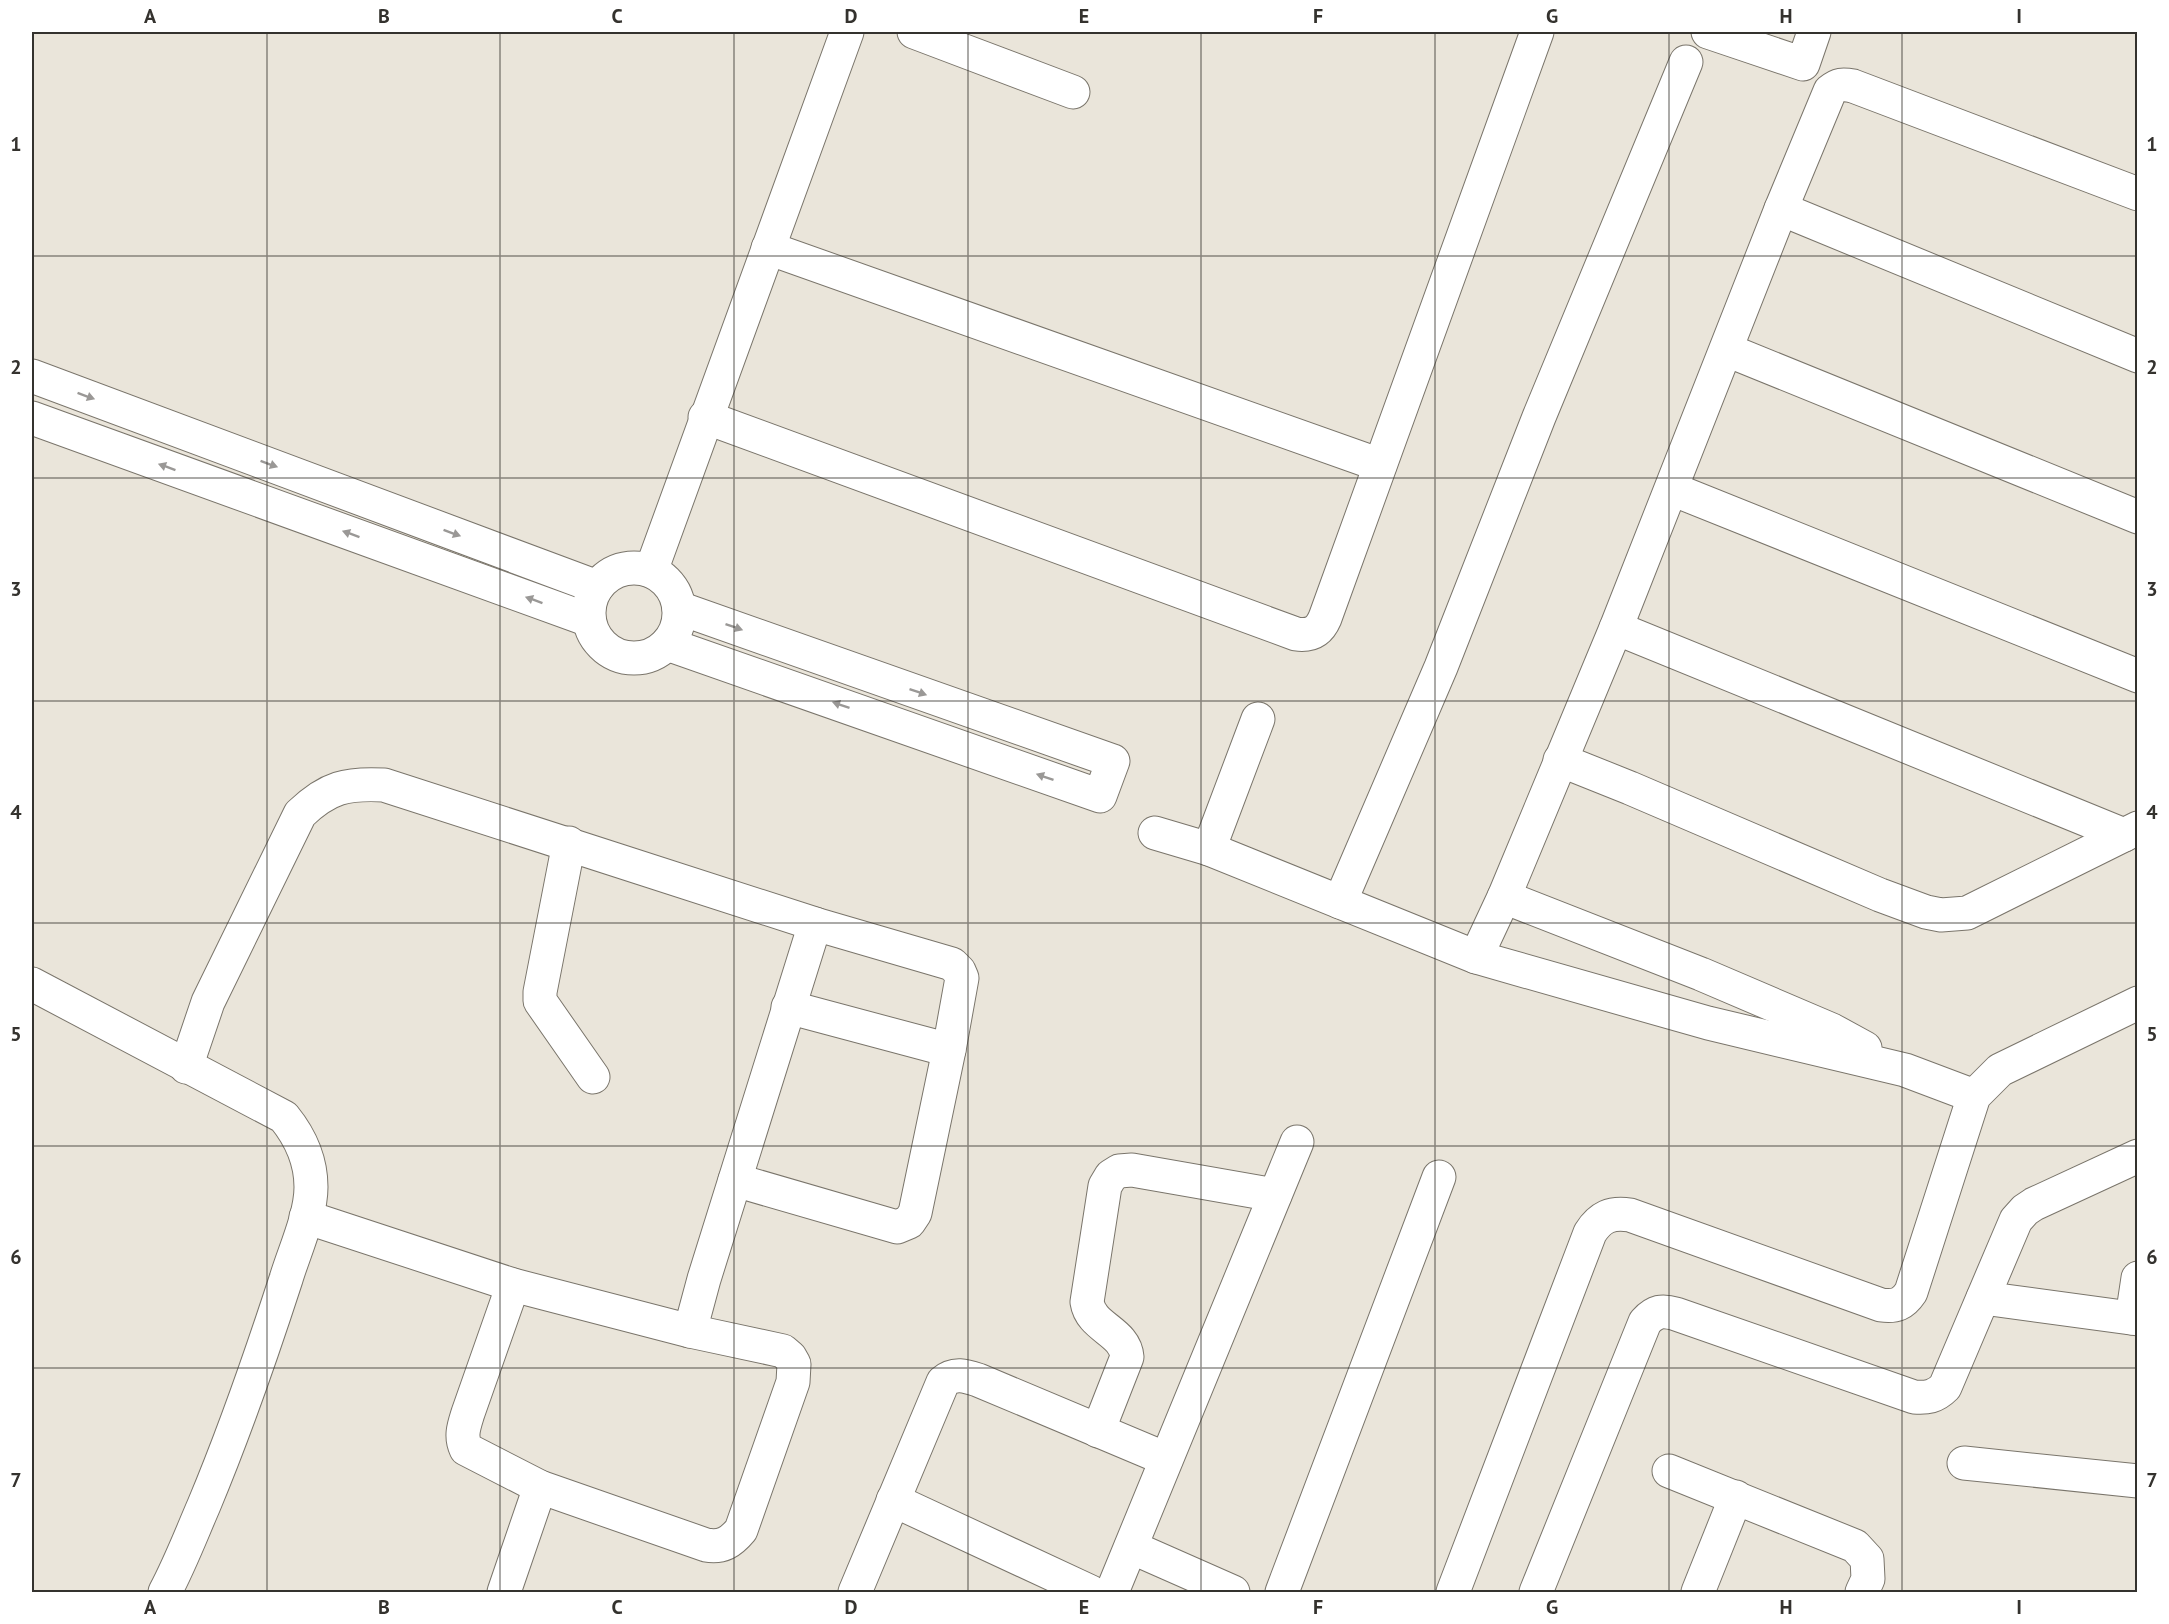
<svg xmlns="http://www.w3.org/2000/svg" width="2169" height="1624" font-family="'PT Sans',sans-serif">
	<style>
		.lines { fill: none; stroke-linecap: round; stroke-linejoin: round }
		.minor-casing { stroke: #7a756b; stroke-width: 35 }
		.minor { stroke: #fff; stroke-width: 33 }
		.oneway { fill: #9a9896 }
		.grid { fill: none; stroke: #34322e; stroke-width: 1.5; stroke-opacity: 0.55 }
		.neatline { fill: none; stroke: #34322e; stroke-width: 2 }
		.grid-label { font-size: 20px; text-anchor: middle; font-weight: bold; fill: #34322e }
	</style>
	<rect width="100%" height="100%" fill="#eae5da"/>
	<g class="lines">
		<!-- minor casing -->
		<g class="minor-casing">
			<g id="minor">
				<polyline points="914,32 1073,92"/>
				<polyline points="1708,32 1803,64 1814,32"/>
				<polyline points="1781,209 2138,356"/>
				<polyline points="768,248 1380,465"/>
				<polyline points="1727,350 2138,517"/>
				<polyline points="32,376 597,587"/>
				<path d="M705 417 1296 634C1311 636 1319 632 1325 618L1537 32"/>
				<polyline points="32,418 589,620"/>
				<polyline points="1672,489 2138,676"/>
				<circle cx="634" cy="613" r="45"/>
				<polyline points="651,571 847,32"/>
				<polyline points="1616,628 2124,835"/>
				<polyline points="667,644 1100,796 1113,761 679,608"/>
				<polyline points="1560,760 1630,788 1880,895 1926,912 1941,915 1967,913 2138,828"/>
				<polyline points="1155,833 1209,849 1476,957 1708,1023 1905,1070 1974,1096"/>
				<polyline points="569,843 540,992 540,1001 593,1077"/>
				<polyline points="1209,849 1258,719"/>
				<polyline points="1504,897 1701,974 1832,1030 1865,1048"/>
				<polyline points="1340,902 1441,667 1539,417 1686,62"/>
				<path d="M1476 957 1504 897 1616 628 1781 209 1830 91C1838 84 1843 84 1853 86L2138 194"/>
				<path d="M32 984 284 1117C301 1138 311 1160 311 1187 311 1216 294 1252 286 1279 261 1356 235 1431 204 1505 191 1535 180 1564 165 1592"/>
				<polyline points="788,1007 949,1050"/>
				<path d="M186 1067 208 1002 300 814C328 787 347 783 384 785L815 924 704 1279 690 1331 513 1285 306 1217"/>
				<polyline points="735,1180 897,1227 909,1222 915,1213 949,1050 962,978 959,971 952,964 815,924"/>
				<path d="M513 1285 468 1413C464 1426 460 1436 466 1449L540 1487 706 1545C722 1548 731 1542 741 1530L793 1382 794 1364 790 1357 783 1351 690 1331"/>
				<polyline points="1983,1298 2138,1319"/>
				<polyline points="2132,1318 2138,1278"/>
				<path d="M1098 1431 1127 1357C1125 1331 1091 1328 1087 1302L1105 1186 1111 1176 1119 1171 1132 1170 1275 1195"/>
				<polyline points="1964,1463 2138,1481"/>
				<polyline points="1669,1471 1855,1546 1867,1559 1868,1579 1862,1592"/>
				<polyline points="893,1500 1091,1592"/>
				<polyline points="1131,1547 1233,1592"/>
				<polyline points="504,1592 540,1487"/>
				<path d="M855 1592 943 1382C954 1372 966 1376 978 1380L1166 1459"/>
				<polyline points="1112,1592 1297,1142"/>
				<polyline points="1282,1592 1439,1177"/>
				<path d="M1453 1592 1590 1233C1600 1217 1611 1212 1630 1215L1881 1305C1896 1307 1903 1304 1911 1292L1974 1096 2000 1070 2138 1003"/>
				<path d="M1536 1592 1645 1322C1655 1311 1662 1310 1676 1314L1914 1397C1927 1398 1935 1397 1945 1387L2016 1220 2025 1210 2034 1204 2138 1156"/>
				<polyline points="1698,1592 1736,1497"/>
			</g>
		</g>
		<!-- minor -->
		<use href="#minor" class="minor"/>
	</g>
	<!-- one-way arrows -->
	<defs><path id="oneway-solid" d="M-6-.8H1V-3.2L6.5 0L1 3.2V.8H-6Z" transform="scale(1.5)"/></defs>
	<g class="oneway">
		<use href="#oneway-solid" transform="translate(86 396) rotate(20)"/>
		<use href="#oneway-solid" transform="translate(269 464) rotate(20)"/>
		<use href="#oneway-solid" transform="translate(167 467) rotate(-160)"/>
		<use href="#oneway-solid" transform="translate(452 533) rotate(20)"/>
		<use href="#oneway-solid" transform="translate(351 534) rotate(-160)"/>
		<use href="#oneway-solid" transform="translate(534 600) rotate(-160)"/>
		<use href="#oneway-solid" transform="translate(734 627) rotate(19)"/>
		<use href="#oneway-solid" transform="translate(918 692) rotate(19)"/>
		<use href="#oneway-solid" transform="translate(841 705) rotate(-161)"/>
		<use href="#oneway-solid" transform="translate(1045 777) rotate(-161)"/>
	</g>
	<!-- grid -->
	<path class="grid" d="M267 32V1592M500 32V1592M734 32V1592M968 32V1592M1201 32V1592M1435 32V1592M1669 32V1592M1902 32V1592M32 256H2138M32 478H2138M32 701H2138M32 923H2138M32 1146H2138M32 1368H2138"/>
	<!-- border -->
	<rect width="2169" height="1624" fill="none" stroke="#ffffff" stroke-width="66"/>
	<rect x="33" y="33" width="2103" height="1558" class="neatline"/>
	<g class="grid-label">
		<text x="150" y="23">A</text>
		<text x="384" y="23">B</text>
		<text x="617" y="23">C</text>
		<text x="851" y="23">D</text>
		<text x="1084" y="23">E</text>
		<text x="1318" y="23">F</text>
		<text x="1552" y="23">G</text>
		<text x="1786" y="23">H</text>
		<text x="2019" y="23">I</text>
		<text x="16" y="151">1</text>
		<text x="2152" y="151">1</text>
		<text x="16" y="374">2</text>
		<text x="2152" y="374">2</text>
		<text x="16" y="596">3</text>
		<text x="2152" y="596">3</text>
		<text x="16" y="819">4</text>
		<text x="2152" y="819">4</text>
		<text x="16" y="1041">5</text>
		<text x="2152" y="1041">5</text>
		<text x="16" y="1264">6</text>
		<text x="2152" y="1264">6</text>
		<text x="16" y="1487">7</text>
		<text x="2152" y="1487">7</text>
		<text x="150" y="1614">A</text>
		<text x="384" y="1614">B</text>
		<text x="617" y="1614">C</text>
		<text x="851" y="1614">D</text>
		<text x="1084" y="1614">E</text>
		<text x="1318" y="1614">F</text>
		<text x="1552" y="1614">G</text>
		<text x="1786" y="1614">H</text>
		<text x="2019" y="1614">I</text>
	</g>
</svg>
